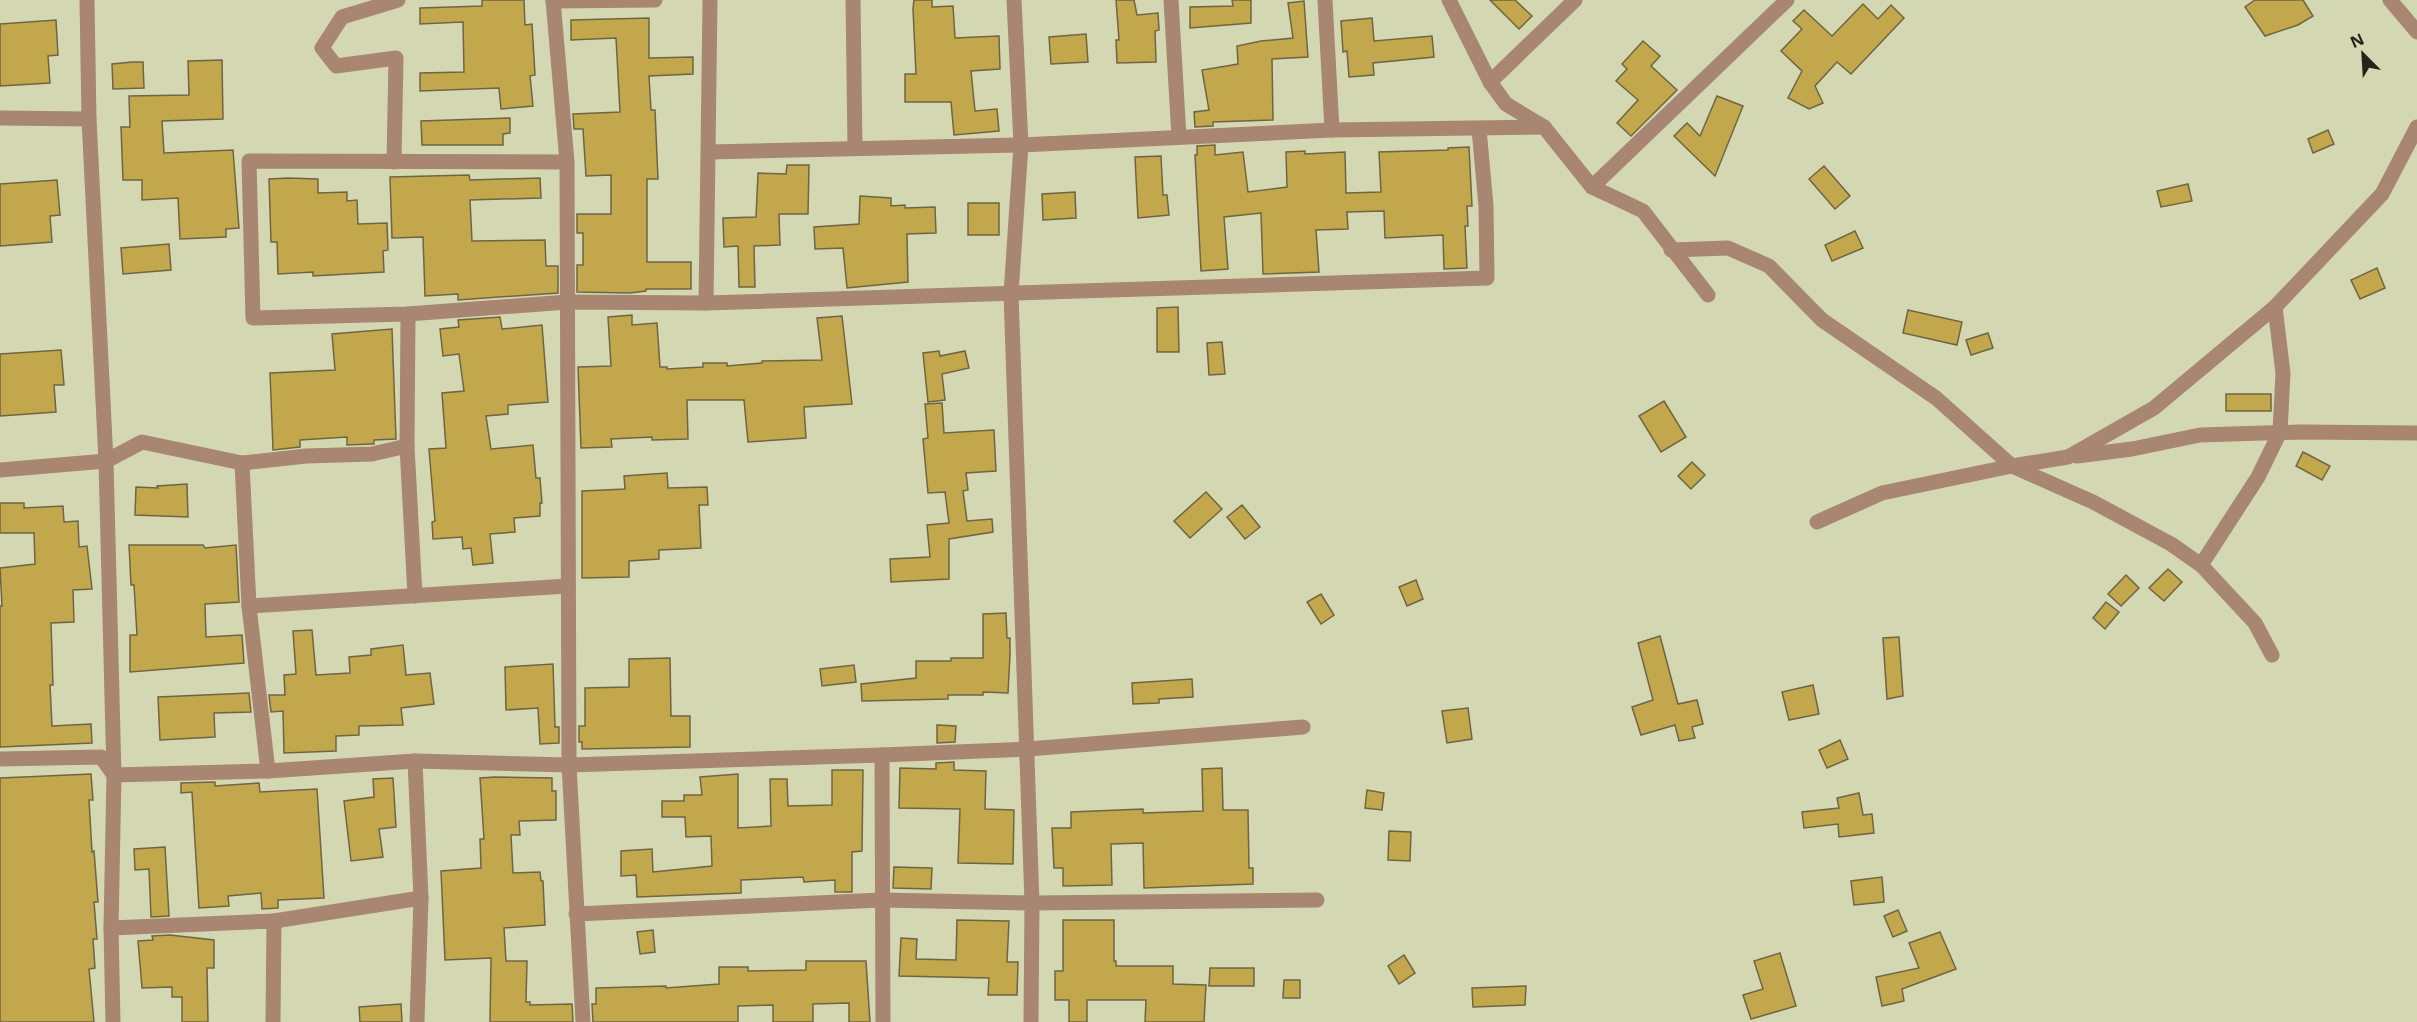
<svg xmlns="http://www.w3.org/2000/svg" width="2417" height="1022" font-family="'Open Sans',sans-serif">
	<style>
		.building { fill: #c2a74c; stroke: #706543; stroke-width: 1.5 }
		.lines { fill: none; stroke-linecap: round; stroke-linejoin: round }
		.minor { stroke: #a88671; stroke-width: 15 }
	</style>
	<rect width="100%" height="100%" fill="#d4d8b2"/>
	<!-- building -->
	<g class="building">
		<polygon points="482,0 524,0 525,25 532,24 535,75 530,76 533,106 501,109 499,88 420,91 420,73 464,72 463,22 420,24 420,8 482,6"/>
		<polygon points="914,0 932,0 932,7 953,6 955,38 999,36 1000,69 971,71 975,111 997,109 999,131 954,135 951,102 905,102 905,74 916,74 913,9"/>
		<polygon points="1116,0 1134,0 1137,15 1158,13 1159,30 1155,31 1156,62 1117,63 1116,40 1119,40"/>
		<polygon points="1232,0 1251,0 1251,23 1190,28 1190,7 1233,6"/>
		<polygon points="1490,0 1515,0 1532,16 1519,29"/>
		<polygon points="2255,0 2303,0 2313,16 2298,25 2265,36 2245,7"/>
		<polygon points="1304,1 1308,57 1272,59 1273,120 1213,122 1213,126 1195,127 1194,112 1209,110 1202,70 1238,64 1237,46 1261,41 1293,38 1288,3"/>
		<polygon points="1863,4 1878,19 1891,5 1904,18 1851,74 1837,62 1815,86 1823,103 1809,109 1788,98 1802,71 1781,51 1802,29 1793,21 1804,10 1832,36"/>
		<polygon points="649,18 649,58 693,57 693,74 649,76 651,110 655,110 658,179 647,179 647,262 691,262 691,289 646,289 646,291 630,293 577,292 577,265 583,265 583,233 577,233 577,214 611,214 611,175 586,176 583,129 574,129 573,114 620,112 616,38 571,40 571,20"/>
		<polygon points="1372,18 1374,41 1432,36 1434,57 1373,63 1374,75 1349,77 1347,51 1343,52 1341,21"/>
		<polygon points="56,20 58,55 48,56 50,83 0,86 0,24"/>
		<polygon points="1086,34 1088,62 1051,64 1049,37"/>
		<polygon points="1643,41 1660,56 1651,66 1677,90 1631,136 1617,123 1638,100 1616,81 1627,69 1622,64"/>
		<polygon points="222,60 223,119 162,121 164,153 233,150 239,228 226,229 226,237 180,239 178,198 142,200 142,180 123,180 121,127 130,127 129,96 189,95 188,61"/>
		<polygon points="132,62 143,62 144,88 113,89 112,64"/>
		<polygon points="1717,96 1743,106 1715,176 1674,136 1687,123 1700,136"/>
		<polygon points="510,118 510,133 503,134 503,145 422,145 421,121"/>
		<polygon points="2328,130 2334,144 2313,153 2308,139"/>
		<polygon points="1215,145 1215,155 1243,152 1248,192 1287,187 1286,152 1305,151 1305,154 1345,152 1346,193 1381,192 1379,152 1448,150 1448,148 1469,147 1472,206 1467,206 1468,226 1465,226 1467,268 1444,269 1443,235 1385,238 1384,211 1347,212 1348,229 1316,230 1319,272 1263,274 1261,213 1224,217 1228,269 1201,271 1195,155 1197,155 1197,146"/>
		<polygon points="1161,156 1163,195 1167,195 1169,215 1138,218 1135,157"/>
		<polygon points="787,165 809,165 808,214 779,214 780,245 754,246 755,287 739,287 738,246 724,247 723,218 756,217 758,173 786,174"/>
		<polygon points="1824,166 1850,196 1835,209 1809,179"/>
		<polygon points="469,175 470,180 540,178 541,198 470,200 472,241 545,240 546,266 558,266 558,293 458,300 458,294 425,296 423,237 392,238 390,177"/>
		<polygon points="288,178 318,179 318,193 347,192 347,201 357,200 358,224 387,223 388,250 383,251 384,272 313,276 313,272 278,274 277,242 271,242 269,179"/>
		<polygon points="57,180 60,215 50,216 52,242 0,246 0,184"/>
		<polygon points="2188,184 2192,201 2161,207 2157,191"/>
		<polygon points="1075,192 1076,218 1043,220 1042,194"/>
		<polygon points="860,196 891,198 891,206 905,205 905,208 935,207 936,233 907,234 908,282 847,288 843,248 815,249 814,227 859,224"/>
		<rect x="968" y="203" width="31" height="32"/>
		<polygon points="1855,231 1863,248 1832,261 1825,245"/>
		<polygon points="169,244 171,270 123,274 121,248"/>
		<polygon points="2377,268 2385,288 2360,299 2351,280"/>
		<polygon points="1178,307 1179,352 1157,352 1157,308"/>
		<polygon points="1908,310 1962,322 1957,345 1903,333"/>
		<polygon points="632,315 632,325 657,323 660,367 667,367 667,369 703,367 703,363 727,363 727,366 762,363 762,361 822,360 817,318 842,316 852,404 804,407 806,438 748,442 744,400 687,400 688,439 652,440 652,437 611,439 612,447 581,448 578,367 611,366 608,317"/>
		<polygon points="500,317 502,329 542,325 548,402 508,405 508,414 486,416 491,449 533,445 536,478 540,478 542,503 540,503 540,516 514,518 515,532 490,534 493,563 473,565 471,548 463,549 462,537 433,539 432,522 435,521 429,449 446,448 442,393 464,391 459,354 443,356 440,329 459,327 458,320"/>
		<polygon points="392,329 396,439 374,440 374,444 371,444 347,445 347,437 300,440 300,447 273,450 270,373 335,370 332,334"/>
		<polygon points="1988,333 1993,348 1971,355 1966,340"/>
		<polygon points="1222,342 1225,374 1209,375 1207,343"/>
		<polygon points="61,350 64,385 54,385 56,412 0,416 0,354"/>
		<polygon points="939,351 940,356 965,351 969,368 942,374 945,400 928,402 923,353"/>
		<rect x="2226" y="394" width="45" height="17"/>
		<polygon points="1664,401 1686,437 1661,452 1639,416"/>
		<polygon points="942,403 944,433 994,430 996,471 966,473 968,490 963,491 967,521 992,519 993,532 949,539 949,579 891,582 890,559 930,557 927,525 949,523 945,492 928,493 923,439 928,438 925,404"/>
		<polygon points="2303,452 2330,466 2322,480 2296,466"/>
		<polygon points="1692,462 1705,475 1691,489 1678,476"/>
		<polygon points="667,473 668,488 707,487 708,505 699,505 701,548 659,550 659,559 629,561 629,577 582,578 582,491 625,489 624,476"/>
		<polygon points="187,484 188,517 135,515 136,487 158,488 157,486"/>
		<polygon points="1206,492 1222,509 1190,538 1174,521"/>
		<polygon points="0,503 24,503 24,508 63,506 64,522 78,521 79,547 87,546 92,589 73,590 74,622 51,623 53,685 50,685 52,726 91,724 92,743 0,747 0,606 2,606 0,568 35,564 34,533 0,533"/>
		<polygon points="1242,505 1260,527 1245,539 1227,517"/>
		<polygon points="129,545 203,545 205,548 236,545 239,602 205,604 206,637 242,635 244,663 130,672 130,635 137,635 134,585 131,585"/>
		<polygon points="2168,569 2182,582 2164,601 2149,588"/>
		<polygon points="2126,575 2139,588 2121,606 2108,594"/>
		<polygon points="1416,580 1423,599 1407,606 1399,587"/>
		<polygon points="1321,594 1334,615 1321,624 1307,602"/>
		<polygon points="2106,602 2119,612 2105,629 2093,618"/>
		<polygon points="1006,613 1007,638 1010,638 1010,655 1008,693 983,692 983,695 948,695 948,699 862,701 861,684 916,678 916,661 951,661 951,658 983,658 983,614"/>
		<polygon points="312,630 316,675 350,673 349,657 371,655 371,649 403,645 406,675 430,673 434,704 401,708 403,725 359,726 359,735 336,736 336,751 284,753 283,711 271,712 269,695 285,695 284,675 296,674 293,631"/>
		<polygon points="1660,636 1678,704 1697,700 1703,724 1692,727 1695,738 1679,741 1675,725 1641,735 1632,707 1653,700 1638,643"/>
		<polygon points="1899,637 1903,696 1887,699 1883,638"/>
		<polygon points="670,658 671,716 690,716 690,747 582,749 582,742 579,742 579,726 585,726 585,688 629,687 629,659"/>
		<polygon points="553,664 555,727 559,727 559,743 540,744 538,708 506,710 505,667"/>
		<polygon points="854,665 856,682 822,686 820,669"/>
		<polygon points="1192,679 1193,697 1159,699 1159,703 1133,704 1132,683"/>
		<polygon points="1813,685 1819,714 1789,720 1782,692"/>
		<polygon points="249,693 251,712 214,713 215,737 160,740 158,697"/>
		<polygon points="1468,708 1472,739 1447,743 1442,711"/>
		<polygon points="937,725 956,726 955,742 937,743"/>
		<polygon points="1840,740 1848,759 1827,768 1819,750"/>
		<polygon points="954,762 954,770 986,771 985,809 1014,810 1013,864 958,863 960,809 899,808 900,768 936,769 936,763"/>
		<polygon points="1222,768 1223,810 1248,810 1249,868 1253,868 1253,884 1144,888 1143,843 1111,844 1112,885 1063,886 1063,868 1054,868 1052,828 1071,828 1071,812 1143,809 1143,813 1203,811 1202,769"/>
		<polygon points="832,770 863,770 862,851 852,852 852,892 835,892 835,880 804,882 803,877 741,880 741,893 637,897 636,875 621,876 621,851 652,849 653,872 712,866 711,836 686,837 685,817 662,817 662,801 684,801 684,795 702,795 700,777 738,774 738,828 771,826 770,779 787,779 788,806 832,805"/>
		<polygon points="91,774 93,800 89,800 92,852 94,851 98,902 94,902 97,939 93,939 95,968 89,969 94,1022 0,1022 0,778"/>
		<polygon points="495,777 552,778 552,791 556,791 556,820 519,821 520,835 511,835 513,873 540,872 541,881 543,881 545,925 504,928 506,961 527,961 526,1002 530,1002 530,1005 572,1004 573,1022 490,1022 491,958 445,960 441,871 481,868 480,839 484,839 480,778"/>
		<polygon points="393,778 396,827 379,829 383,857 351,861 344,801 374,797 373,779"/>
		<polygon points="215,782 215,786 259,783 260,792 317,789 324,898 278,900 278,908 262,909 261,893 228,896 229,906 199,908 192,792 181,793 181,783"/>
		<polygon points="1367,790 1384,793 1382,810 1365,808"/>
		<polygon points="1859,793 1863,815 1872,814 1874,833 1839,837 1838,824 1804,828 1802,812 1839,808 1837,798"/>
		<polygon points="1389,831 1411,832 1410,861 1388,860"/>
		<polygon points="165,847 169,916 151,917 149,869 135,870 134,849"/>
		<polygon points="894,867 932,868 931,889 893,888"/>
		<polygon points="1882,877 1884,902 1854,905 1851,881"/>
		<polygon points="1898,910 1907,931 1893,937 1884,916"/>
		<polygon points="957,920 1009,921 1007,962 1018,962 1017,995 988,995 989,978 899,976 901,938 917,939 916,959 956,960"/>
		<polygon points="1063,920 1114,920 1114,961 1116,961 1116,966 1173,966 1173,984 1206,985 1204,1022 1145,1022 1146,1000 1087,1000 1087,1022 1069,1022 1069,1000 1055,1000 1055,971 1063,971"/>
		<polygon points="653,930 655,952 640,954 637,932"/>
		<polygon points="1940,932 1956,969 1902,989 1904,1001 1882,1006 1876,977 1919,968 1909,943"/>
		<polygon points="170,935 214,940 214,968 207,968 208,1022 182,1022 182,997 172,997 172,987 142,988 138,941 153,940 152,936"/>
		<polygon points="1780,953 1796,1006 1751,1019 1743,995 1763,989 1754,961"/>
		<polygon points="1404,955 1415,973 1399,984 1388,966"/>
		<polygon points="806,961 866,961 870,1022 849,1022 849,1003 813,1004 813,1022 773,1022 773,1005 738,1006 738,1022 593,1022 592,1004 596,1004 596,988 666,986 666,988 719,984 719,967 748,967 748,971 806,970"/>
		<polygon points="1210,968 1254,968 1254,986 1209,986"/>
		<polygon points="1284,980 1300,980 1300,998 1283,998"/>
		<polygon points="1526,986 1525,1005 1473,1007 1472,988"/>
		<polygon points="401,1004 402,1022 360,1022 359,1007"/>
	</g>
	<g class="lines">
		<!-- minor -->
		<g class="minor">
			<polyline points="87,0 89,119 106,461 114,775 111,928 113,1022"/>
			<polyline points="553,0 567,162 569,765 583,1022"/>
			<polyline points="853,0 855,148"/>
			<polyline points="1014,0 1021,145 1011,294 1032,903 1031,1022"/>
			<polyline points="1171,0 1179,137"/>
			<polyline points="1325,0 1332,130"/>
			<polyline points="1449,0 1490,82 1506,104 1544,127 1592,187 1643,211 1708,295"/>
			<polyline points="2390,0 2417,32"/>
			<polyline points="553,1 655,0"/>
			<polyline points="1490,82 1575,0"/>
			<polyline points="0,118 89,119"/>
			<polyline points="709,152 1021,145 1332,130 1544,127"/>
			<polyline points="394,162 396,58 336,66 322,48 342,17 398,0"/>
			<polyline points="567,162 249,161 253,318 408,314 568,302 706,303 1487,278 1486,206 1479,129"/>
			<polyline points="1592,187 1787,0"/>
			<polyline points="1671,250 1728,248 1769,266 1822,320 1936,398 2012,466 2093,502 2171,544 2201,565 2255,623 2272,655"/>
			<polyline points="706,303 710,0"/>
			<polyline points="408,314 407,446 415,596"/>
			<polyline points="2077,456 2132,449 2200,435 2300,432 2417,433"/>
			<polyline points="242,463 249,606 268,771"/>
			<polyline points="0,470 106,461 142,442 242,463 306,456 372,454 407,446"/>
			<polyline points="1817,522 1882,493 2012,466 2068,457 2154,408 2275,307 2382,194 2417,127"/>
			<polyline points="2201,565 2258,477 2280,432 2283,373 2275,307"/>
			<polyline points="249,606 568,586"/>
			<polyline points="882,755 883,1022"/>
			<polyline points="0,759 101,757 114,775 268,771 415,761 569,765 882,755 1028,749 1303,727"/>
			<polyline points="415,761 421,898 417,1022"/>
			<polyline points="576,914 881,900 1032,903 1317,900"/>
			<polyline points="274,921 421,898"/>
			<polyline points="111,928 274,921 273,1022"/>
		</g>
	</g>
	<!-- north arrow -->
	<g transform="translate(2363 54) rotate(336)" stroke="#d4d8b2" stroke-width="4.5" paint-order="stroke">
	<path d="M0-4.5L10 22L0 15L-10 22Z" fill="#242516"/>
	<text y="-9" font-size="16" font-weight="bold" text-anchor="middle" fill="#242516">N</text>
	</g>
</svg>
